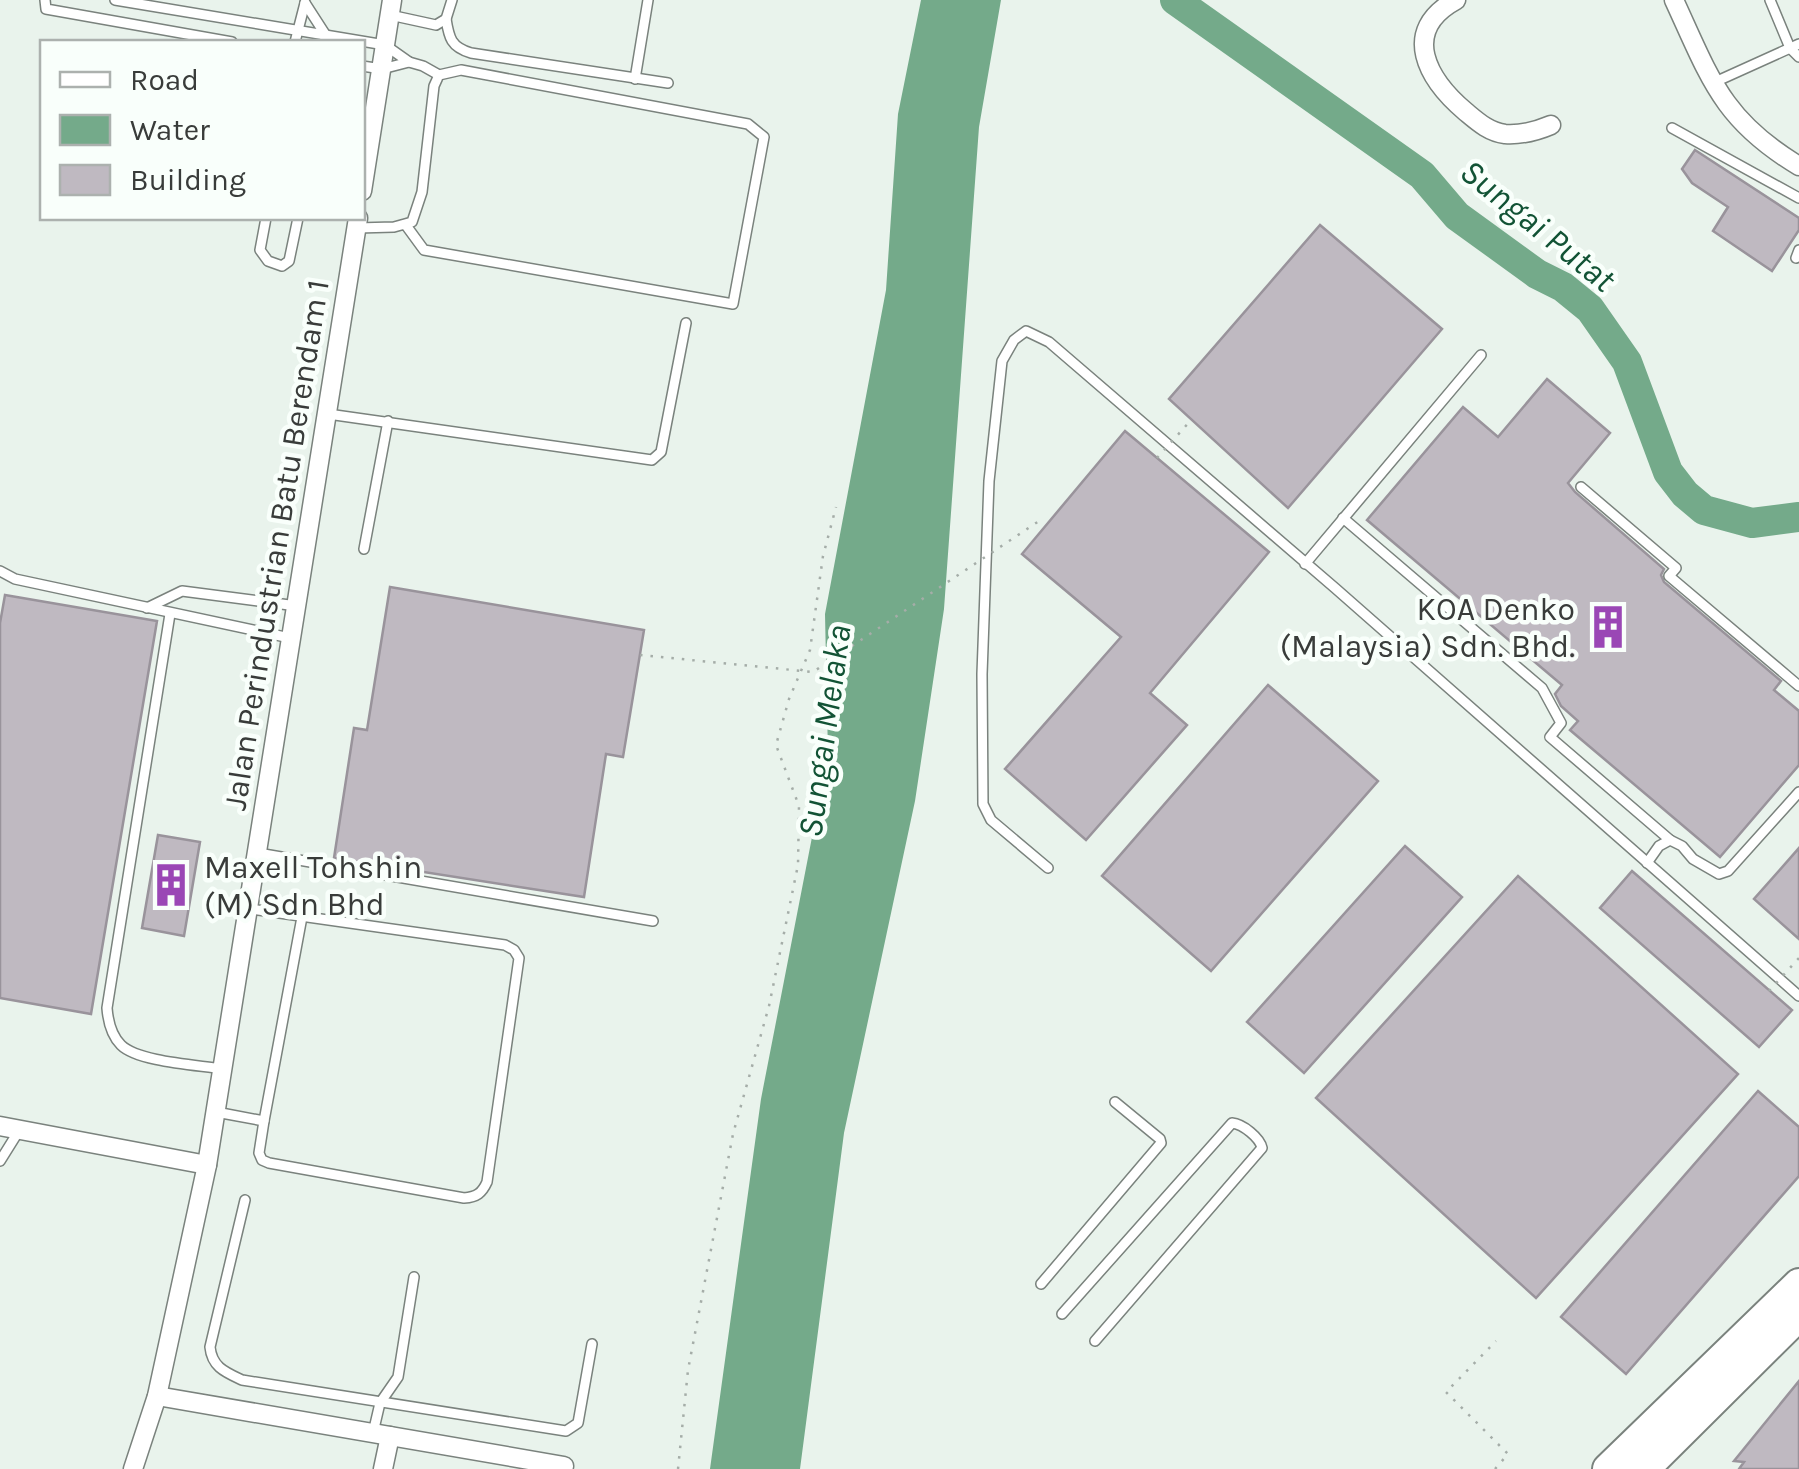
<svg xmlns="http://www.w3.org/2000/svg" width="1799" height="1469" font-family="Karla,sans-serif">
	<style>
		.water { fill: #74aa8a }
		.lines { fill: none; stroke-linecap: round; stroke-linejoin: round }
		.river { stroke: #74aa8a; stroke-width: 30 }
		.building { fill: #bfb9c1; stroke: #99939b; stroke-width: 2.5 }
		.lane-casing { stroke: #7a827d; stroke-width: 12 }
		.street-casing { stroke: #7a827d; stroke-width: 21 }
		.primary-casing { stroke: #7a827d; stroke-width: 34 }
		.path { stroke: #a5ada8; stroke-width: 2.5; stroke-dasharray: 2.5 8; stroke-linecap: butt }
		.lane { stroke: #fff; stroke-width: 9 }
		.street { stroke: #fff; stroke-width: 18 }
		.primary { stroke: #fff; stroke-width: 30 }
		.path-bridge { stroke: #a5ada8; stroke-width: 2.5; stroke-dasharray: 2.5 8; stroke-linecap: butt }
		.labels { text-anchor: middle; stroke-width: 9; stroke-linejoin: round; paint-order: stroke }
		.street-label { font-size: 32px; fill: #393c3a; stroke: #f9fffb }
		.poi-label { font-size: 32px; fill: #393c3a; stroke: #f9fffb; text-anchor: end }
		.water-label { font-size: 35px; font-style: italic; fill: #125335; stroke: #f9fffb }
	</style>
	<rect width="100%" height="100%" fill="#e9f3ec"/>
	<!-- water -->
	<polygon class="water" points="921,0 1001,0 979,127 944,609 915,801 844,1133 800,1469 710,1469 761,1099 828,755 825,614 886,290 898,114"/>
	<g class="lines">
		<!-- river -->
		<polyline class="river" points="1175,0 1422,175 1457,216 1537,274 1563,287 1590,309 1627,362 1668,472 1685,494 1704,510 1752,523 1799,517"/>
	</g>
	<!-- building -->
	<g class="building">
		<polygon points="1695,150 1799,218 1799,230 1772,271 1713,231 1728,207 1692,183 1682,169"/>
		<polygon points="1320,225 1442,329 1288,508 1169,399"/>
		<polygon points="1547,379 1610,433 1568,483 1575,492 1664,569 1661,575 1664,582 1781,681 1774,690 1799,711 1799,765 1720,857 1570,730 1578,721 1561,706 1555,694 1562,685 1367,520 1463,407 1498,437"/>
		<polygon points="1125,431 1269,552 1150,693 1187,725 1086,840 1005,769 1121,637 1022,554"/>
		<polygon points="390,587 644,630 623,757 606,754 584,897 334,858 354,728 367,730"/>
		<polygon points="5,595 157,621 91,1014 0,998 0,623"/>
		<polygon points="1268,685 1378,781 1211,971 1102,876"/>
		<polygon points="158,835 200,842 184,936 142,928"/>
		<polygon points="1405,846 1462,897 1304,1073 1247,1022"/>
		<polygon points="1799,848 1799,939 1754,899"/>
		<polygon points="1632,871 1792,1010 1759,1047 1600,908"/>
		<polygon points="1518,876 1738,1074 1536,1298 1316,1098"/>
		<polygon points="1758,1091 1799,1127 1799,1176 1626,1374 1561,1317"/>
		<polygon points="1799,1381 1799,1469 1739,1469 1744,1462 1734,1461"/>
	</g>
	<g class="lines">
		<!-- lane casing -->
		<g class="lane-casing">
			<g id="lane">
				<polyline points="45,0 46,9 232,42"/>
				<polyline points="115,0 385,45 409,62 382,69 362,66"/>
				<polyline points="1770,0 1790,48 1799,57"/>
				<polyline points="305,3 325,34 325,42"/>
				<polyline points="390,15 436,25 446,19 452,0"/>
				<path d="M446 19C449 38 451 47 471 53L668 83"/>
				<polyline points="295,42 305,3"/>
				<polyline points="409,62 423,66 439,75"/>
				<polyline points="635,79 648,0"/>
				<polyline points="1715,82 1799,44"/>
				<polyline points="1672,128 1799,198"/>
				<polyline points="266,218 260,250 268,261 282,266 289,261 298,218"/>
				<polyline points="357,228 394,227 412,222 422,192 434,86 439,75 461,70 748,124 764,137 733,304 424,250 405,224"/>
				<polyline points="1796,258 1799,250"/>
				<polyline points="328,414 652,460 661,452 686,323"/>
				<polyline points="1581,487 1676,568 1669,576 1799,686"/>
				<polyline points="1343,518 1542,688 1561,723 1550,737 1670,840"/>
				<polyline points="364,549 388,421"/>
				<polyline points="1305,564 1481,355"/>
				<polyline points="0,571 15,579 290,638"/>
				<polyline points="147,608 182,591 297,606"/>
				<path d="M170 614 107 1008C108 1021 111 1035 121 1045 138 1062 198 1065 222 1069"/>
				<polyline points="258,853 653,921"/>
				<polyline points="1647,863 1659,846 1670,840 1682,846 1693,859 1719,874 1728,871 1799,792"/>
				<polyline points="1048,868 991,820 983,804 982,674 989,481 1002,361 1014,340 1026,331 1049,342 1335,588 1799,996"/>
				<path d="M216 1112 264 1121 259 1153 262 1160 269 1163 464 1198C477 1197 482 1193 487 1182L519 958 514 950 505 945 250 909"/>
				<polyline points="264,1121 302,917"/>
				<polyline points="0,1161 20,1129"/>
				<path d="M245 1200 210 1347C212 1367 225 1372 242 1380L566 1431 578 1423 592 1344"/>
				<polyline points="1041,1284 1161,1143 1160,1139 1115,1102"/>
				<path d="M1062 1314 1232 1123C1243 1124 1260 1138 1262 1148L1095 1341"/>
				<polyline points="373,1433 380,1403 398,1377 414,1277"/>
			</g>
		</g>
		<!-- street casing -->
		<g class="street-casing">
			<g id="street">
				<path d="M1456 0C1399 31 1428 80 1466 112 1478 122 1489 132 1505 134 1521 135 1537 131 1551 125"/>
				<path d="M1674 0C1710 78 1722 120 1799 166"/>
				<polyline points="362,191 392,0"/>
				<polyline points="0,1126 207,1165"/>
				<polyline points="157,1396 564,1466"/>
				<polyline points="133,1469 157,1396 207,1165 358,218"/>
				<polyline points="383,1469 390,1436"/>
			</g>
		</g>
		<!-- primary casing -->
		<g class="primary-casing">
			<g id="primary">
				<polyline points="1608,1469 1799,1284"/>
				<polyline points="1644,1469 1799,1315"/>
			</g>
		</g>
		<!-- path -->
		<g class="path">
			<polyline points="678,1469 688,1370 733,1134 769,1006 798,865 799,806 776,745 789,699 810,650 823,556 836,507"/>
			<polyline points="1495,1469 1508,1454 1446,1392 1496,1341"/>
		</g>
		<!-- lane -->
		<use href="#lane" class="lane"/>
		<!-- street -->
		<use href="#street" class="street"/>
		<!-- primary -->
		<use href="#primary" class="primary"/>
		<!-- path-bridge -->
		<g class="path-bridge">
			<polyline points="1157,458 1192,419"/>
			<polyline points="640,655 813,672 1042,519"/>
			<polyline points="1769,991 1799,958"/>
		</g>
	</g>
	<!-- icons -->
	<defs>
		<g id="building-bare" transform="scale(3.45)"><path d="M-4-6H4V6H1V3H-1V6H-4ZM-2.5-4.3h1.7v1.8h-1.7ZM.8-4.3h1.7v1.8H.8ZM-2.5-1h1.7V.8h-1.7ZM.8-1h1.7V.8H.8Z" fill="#9a47b5" stroke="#f9fffb" stroke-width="2.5" paint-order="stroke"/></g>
	</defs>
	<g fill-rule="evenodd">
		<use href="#building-bare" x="1608" y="627"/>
		<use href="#building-bare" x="171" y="885"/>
	</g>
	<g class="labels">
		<!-- street labels -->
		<g class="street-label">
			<text transform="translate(276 545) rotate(-81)" y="11">Jalan Perindustrian Batu Berendam 1</text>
		</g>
		<!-- poi labels -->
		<g class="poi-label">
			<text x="1575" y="620">KOA Denko<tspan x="1575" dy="37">(Malaysia) Sdn. Bhd.</tspan></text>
			<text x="204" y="878" text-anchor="start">Maxell Tohshin<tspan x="204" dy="37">(M) Sdn Bhd</tspan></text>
		</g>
		<!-- water labels -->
		<g class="water-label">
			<text transform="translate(1538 225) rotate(39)" y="12">Sungai Putat</text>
			<text transform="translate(824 731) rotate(-82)" y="12">Sungai Melaka</text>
		</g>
	</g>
	<!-- legend -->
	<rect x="40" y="40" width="325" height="180" fill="#f9fffb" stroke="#acb1ae" stroke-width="2.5"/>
	<rect x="60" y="72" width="50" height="15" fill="#ffffff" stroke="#acb1ae" stroke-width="2.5"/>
	<text x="130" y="90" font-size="30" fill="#393c3a">Road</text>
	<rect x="60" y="115" width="50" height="30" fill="#74aa8a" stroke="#acb1ae" stroke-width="2.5"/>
	<text x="130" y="140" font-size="30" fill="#393c3a">Water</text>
	<rect x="60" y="165" width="50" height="30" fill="#bfb9c1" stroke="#acb1ae" stroke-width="2.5"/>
	<text x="130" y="190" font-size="30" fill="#393c3a">Building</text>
</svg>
